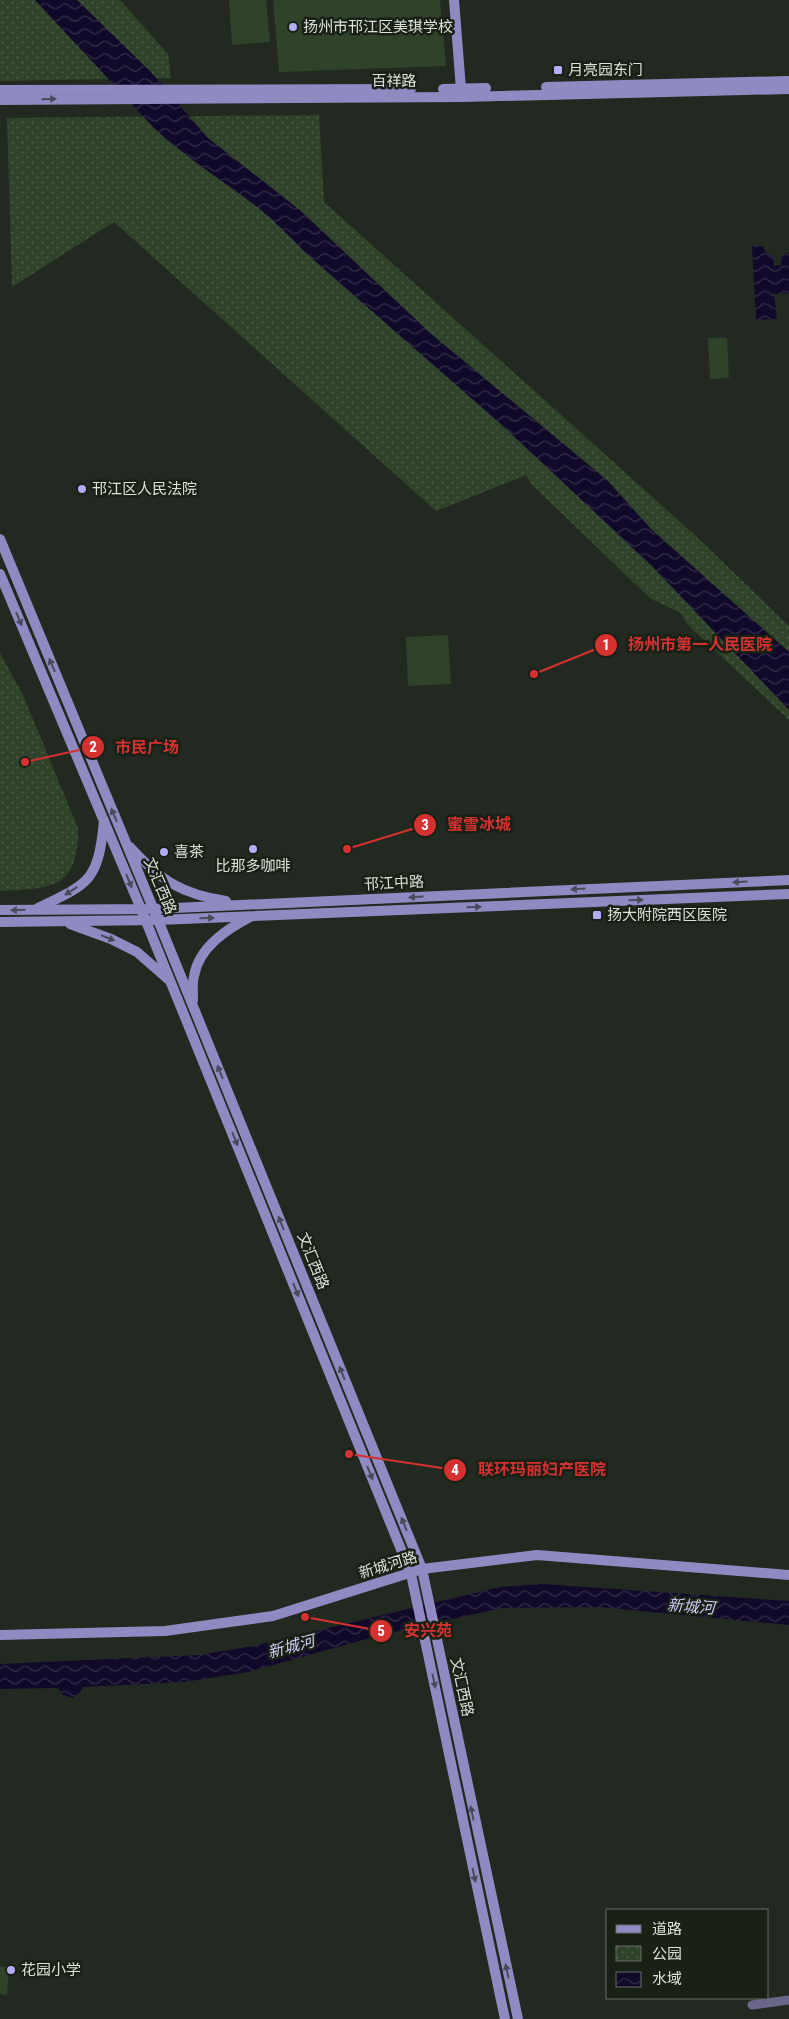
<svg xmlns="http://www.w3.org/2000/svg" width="789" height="2019" font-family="'Roboto Condensed','Noto Sans SC',sans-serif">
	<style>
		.green { fill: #30422a }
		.park { fill: url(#park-dots) }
		.water { fill: url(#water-waves) }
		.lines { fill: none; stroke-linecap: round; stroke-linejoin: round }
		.street { stroke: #6a668a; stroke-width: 9 }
		.secondary { stroke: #908ac2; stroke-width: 10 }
		.oneway { fill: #494a5b }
		.poi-dot { fill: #b5acf8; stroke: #192016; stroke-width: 2 }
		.labels { text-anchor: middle; stroke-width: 5; stroke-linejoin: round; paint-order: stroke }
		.poi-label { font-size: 15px; fill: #dbe0d9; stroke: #192016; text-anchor: start }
		.street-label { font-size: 15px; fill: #dbe0d9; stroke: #192016 }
		.water-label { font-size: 16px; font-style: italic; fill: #cfccf4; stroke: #192016 }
		.leader { fill: none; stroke: #d63131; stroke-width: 2 }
		.callout-dot { fill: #d63131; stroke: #192016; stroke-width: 2 }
		.mark-label { font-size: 15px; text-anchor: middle; font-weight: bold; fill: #fff }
		.callout-label { font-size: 16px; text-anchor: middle; font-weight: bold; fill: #d63131; stroke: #192016; stroke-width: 5; stroke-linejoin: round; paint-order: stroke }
	</style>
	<defs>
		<pattern id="park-dots" width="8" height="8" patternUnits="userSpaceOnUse" patternTransform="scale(1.25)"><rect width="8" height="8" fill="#30422a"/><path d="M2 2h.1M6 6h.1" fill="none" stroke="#4d5d48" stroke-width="1.8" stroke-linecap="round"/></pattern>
		<pattern id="water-waves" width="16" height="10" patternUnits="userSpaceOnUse" patternTransform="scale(1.25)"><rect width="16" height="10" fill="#11092a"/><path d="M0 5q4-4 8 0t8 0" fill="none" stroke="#332d48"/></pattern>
	</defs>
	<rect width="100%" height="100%" fill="#222920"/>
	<!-- green -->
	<g class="green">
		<polygon points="229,0 266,0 270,42 232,45"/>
		<polygon points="273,0 440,0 446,66 279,72"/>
		<polygon points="708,338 727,338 729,378 710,379"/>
		<polygon points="448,635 451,684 408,686 406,637"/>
		<polygon points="0,1966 9,1967 7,1995 0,1994"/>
	</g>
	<!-- park -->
	<g class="park">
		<polygon points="0,0 120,0 168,54 171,78 0,81"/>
		<polygon points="319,115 324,202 697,537 789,626 789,720 686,623 681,613 651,599 532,485 526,475 436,511 114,222 12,287 7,118"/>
		<path d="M0 653 23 695 78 828C79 889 51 889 0 891Z"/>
	</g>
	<!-- water -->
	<g class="water">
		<path d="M35 0H77L150 71 208 138 301 211 429 332 608 481 651 529 789 652V710L653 567 503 426 308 255C290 237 272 218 252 203 219 178 184 156 154 128Z"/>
		<polygon points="752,246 763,246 766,253 773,256 774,266 781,265 782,257 789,252 789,293 774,294 777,319 756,320"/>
		<polygon points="542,1584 789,1601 789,1625 599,1607 502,1608 385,1634 248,1672 184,1682 83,1687 79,1694 73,1698 63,1695 58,1688 0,1689 0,1664 198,1655 253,1646 500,1587"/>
	</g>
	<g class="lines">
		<!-- street -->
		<polyline class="street" points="752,2005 789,2000"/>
		<!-- secondary -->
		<g class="secondary">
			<polyline points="454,0 461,89"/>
			<polyline points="546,87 789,81"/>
			<polyline points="443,89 486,88"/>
			<polyline points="0,90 411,89"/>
			<polyline points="0,100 462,97 789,89"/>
			<polyline points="0,539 158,920 422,1569 518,2019"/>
			<polyline points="0,574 141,909 411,1574 505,2019"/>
			<path d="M130 847C160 880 181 894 226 901"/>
			<path d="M38 908C90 883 98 881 104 821"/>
			<polyline points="0,910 153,909 789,880"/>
			<polyline points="0,922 158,920 789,894"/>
			<polyline points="70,924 111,939 137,952 169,980"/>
			<path d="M193 1000C193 992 192 983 194 976 199 947 227 929 250 917"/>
			<polyline points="0,1635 165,1631 273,1616 422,1569 537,1555 789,1575"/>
		</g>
	</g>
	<!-- one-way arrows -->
	<defs><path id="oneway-solid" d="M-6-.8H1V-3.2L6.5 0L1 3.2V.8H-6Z" transform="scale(1.25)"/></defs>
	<g class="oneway">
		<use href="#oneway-solid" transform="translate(49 99) rotate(-1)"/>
		<use href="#oneway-solid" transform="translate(19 619) rotate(67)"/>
		<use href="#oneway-solid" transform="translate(52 665) rotate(-113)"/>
		<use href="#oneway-solid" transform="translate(114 815) rotate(-113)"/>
		<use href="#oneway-solid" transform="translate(129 881) rotate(67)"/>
		<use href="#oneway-solid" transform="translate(740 882) rotate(177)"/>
		<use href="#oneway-solid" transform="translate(578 889) rotate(177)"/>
		<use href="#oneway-solid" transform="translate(71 891) rotate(147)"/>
		<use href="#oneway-solid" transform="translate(416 897) rotate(177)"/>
		<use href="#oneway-solid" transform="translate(636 900) rotate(-2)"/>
		<use href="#oneway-solid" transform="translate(474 907) rotate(-2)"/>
		<use href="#oneway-solid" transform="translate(18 910) rotate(179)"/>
		<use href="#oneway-solid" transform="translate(207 918) rotate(-2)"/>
		<use href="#oneway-solid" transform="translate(108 938) rotate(22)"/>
		<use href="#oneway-solid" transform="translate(220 1072) rotate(-112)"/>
		<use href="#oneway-solid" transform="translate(235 1139) rotate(68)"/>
		<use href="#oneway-solid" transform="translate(281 1223) rotate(-112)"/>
		<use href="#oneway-solid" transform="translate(296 1290) rotate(68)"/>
		<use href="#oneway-solid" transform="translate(342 1373) rotate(-112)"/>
		<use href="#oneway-solid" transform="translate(370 1473) rotate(68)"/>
		<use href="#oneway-solid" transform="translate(404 1524) rotate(-112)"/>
		<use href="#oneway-solid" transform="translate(434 1681) rotate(78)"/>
		<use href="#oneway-solid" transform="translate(472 1813) rotate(-102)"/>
		<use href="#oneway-solid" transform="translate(474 1875) rotate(78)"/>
		<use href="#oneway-solid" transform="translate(507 1971) rotate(-102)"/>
	</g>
	<!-- markers -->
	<g class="poi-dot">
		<circle cx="293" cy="27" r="5"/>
		<rect x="553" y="65" width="10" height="10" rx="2.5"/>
		<circle cx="82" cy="489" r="5"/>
		<circle cx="253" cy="849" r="5"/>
		<circle cx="164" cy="852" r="5"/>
		<rect x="592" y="910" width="10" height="10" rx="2.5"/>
		<circle cx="11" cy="1970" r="5"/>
	</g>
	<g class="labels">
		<!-- poi labels -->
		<g class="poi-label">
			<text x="303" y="32">扬州市邗江区美琪学校</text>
			<text x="568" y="75">月亮园东门</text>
			<text x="92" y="494">邗江区人民法院</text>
			<text x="174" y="857">喜茶</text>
			<text x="253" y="871" text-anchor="middle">比那多咖啡</text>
			<text x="607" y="920">扬大附院西区医院</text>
			<text x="21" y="1975">花园小学</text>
		</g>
		<!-- street labels -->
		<g class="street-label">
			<text x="394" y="86">百祥路</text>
			<text transform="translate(394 883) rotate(-3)" y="5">邗江中路</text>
			<text transform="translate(160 886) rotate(67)" y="5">文汇西路</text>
			<text transform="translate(313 1261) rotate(68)" y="5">文汇西路</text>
			<text transform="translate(388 1565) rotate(-17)" y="5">新城河路</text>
			<text transform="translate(462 1687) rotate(78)" y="5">文汇西路</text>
		</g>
		<!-- water labels -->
		<g class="water-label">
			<text transform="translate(691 1606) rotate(4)" y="6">新城河</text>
			<text transform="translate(291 1646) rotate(-15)" y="6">新城河</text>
		</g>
	</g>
	<!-- callouts -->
	<path class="leader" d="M534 674L606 645M25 762L93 747M347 849L425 825M349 1454L455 1470M305 1617L381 1631"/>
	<g class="callout-dot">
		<circle cx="534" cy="674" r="5"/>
		<circle cx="25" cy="762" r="5"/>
		<circle cx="347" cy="849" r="5"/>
		<circle cx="349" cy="1454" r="5"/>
		<circle cx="305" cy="1617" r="5"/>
		<circle cx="606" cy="645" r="12"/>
		<circle cx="93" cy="747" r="12"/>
		<circle cx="425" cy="825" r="12"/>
		<circle cx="455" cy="1470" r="12"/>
		<circle cx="381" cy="1631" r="12"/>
	</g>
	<g class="mark-label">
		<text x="606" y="650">1</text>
		<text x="93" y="752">2</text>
		<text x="425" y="830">3</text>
		<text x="455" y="1475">4</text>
		<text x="381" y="1636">5</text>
	</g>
	<g class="callout-label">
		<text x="700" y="650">扬州市第一人民医院</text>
		<text x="147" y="753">市民广场</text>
		<text x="479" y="830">蜜雪冰城</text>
		<text x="542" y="1475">联环玛丽妇产医院</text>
		<text x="428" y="1636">安兴苑</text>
	</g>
	<!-- legend -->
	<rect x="606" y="1909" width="162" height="90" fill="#192016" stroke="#676d64"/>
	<rect x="616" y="1925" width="25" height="8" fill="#908ac2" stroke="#676d64"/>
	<text x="652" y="1934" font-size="15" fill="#dbe0d9">道路</text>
	<rect x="616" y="1946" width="25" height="15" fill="url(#park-dots)" stroke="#676d64"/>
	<text x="652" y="1959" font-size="15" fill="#dbe0d9">公园</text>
	<rect x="616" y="1972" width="25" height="15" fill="url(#water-waves)" stroke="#676d64"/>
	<text x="652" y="1984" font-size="15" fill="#dbe0d9">水域</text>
</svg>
